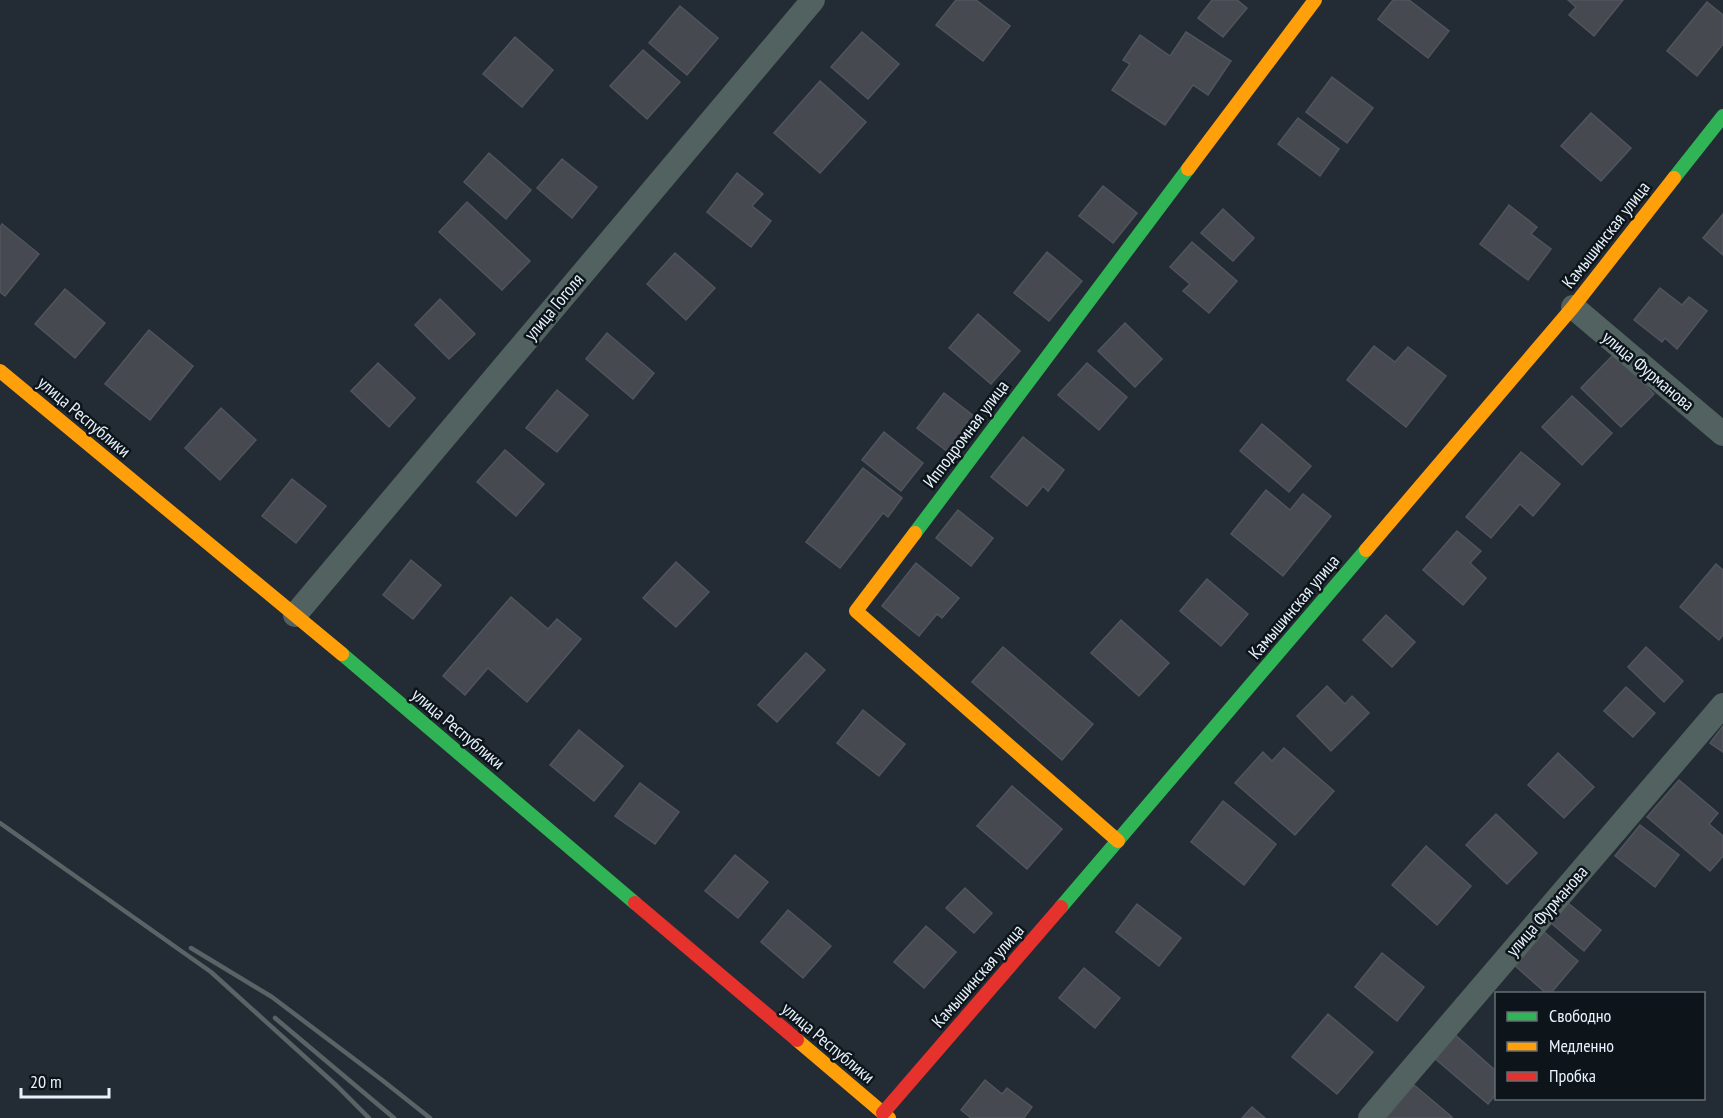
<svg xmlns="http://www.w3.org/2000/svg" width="1723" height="1118" font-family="'PT Sans Narrow',sans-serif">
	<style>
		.building { fill: #464950; stroke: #51545c; stroke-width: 1.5 }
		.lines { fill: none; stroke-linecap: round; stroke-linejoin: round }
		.street { stroke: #526261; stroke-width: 24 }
		.fast { stroke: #30b455; stroke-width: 14 }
		.slow { stroke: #ff9f0a; stroke-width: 14 }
		.jam { stroke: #e5322d; stroke-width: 14 }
		.rail { stroke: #596467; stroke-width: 4.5 }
		.labels { text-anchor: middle; stroke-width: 5; stroke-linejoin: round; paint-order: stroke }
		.street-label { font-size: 18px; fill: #e7f2fc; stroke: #0d151b }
	</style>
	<rect width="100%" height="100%" fill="#232c34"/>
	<!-- building -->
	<g class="building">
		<polygon points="956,0 976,0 1010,26 983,61 936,25"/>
		<polygon points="1212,0 1237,0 1247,8 1223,37 1198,18"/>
		<polygon points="1393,0 1409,0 1449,31 1428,58 1378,19"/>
		<polygon points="1568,0 1623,0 1594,36 1569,15 1576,7"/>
		<polygon points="1707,2 1723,15 1723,44 1697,76 1667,51"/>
		<polygon points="680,6 718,38 687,75 649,43"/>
		<polygon points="862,32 899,64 868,99 831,67"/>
		<polygon points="1186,32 1231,61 1208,95 1193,85 1165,125 1112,90 1130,64 1123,60 1140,35 1170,56"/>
		<polygon points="515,37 553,70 522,107 483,74"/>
		<polygon points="643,50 680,82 647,119 610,86"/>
		<polygon points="1332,77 1373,108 1347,143 1306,112"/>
		<polygon points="820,81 866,122 820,173 774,133"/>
		<polygon points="1591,113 1631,148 1601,181 1561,146"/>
		<polygon points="1298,118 1339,149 1320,176 1278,144"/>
		<polygon points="489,153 531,190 506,219 464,182"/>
		<polygon points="562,159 597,187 572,218 537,188"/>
		<polygon points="737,173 763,194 752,206 771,221 751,247 707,212"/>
		<polygon points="1103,186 1137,213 1113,243 1079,216"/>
		<polygon points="467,202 530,261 502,290 439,232"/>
		<polygon points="1509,205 1537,227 1531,234 1551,249 1528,280 1480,244"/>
		<polygon points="1223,209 1254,238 1233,261 1201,233"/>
		<polygon points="1723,214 1723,255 1703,238"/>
		<polygon points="2,224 39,254 5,296 0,292 0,228"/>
		<polygon points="1192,242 1237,281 1209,313 1183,291 1190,284 1170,267"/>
		<polygon points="1047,252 1082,281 1049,321 1014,293"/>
		<polygon points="675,253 715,288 686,320 647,284"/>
		<polygon points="1660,288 1682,305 1689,297 1707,311 1677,349 1665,338 1662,342 1634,320"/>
		<polygon points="65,289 105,323 75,358 35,324"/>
		<polygon points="440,299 475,334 449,359 415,325"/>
		<polygon points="978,314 1020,351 991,384 949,348"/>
		<polygon points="1125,323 1162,359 1135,387 1098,351"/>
		<polygon points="149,330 193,366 150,420 105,384"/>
		<polygon points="607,333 654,373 633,399 586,359"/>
		<polygon points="1374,346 1395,362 1408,347 1446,376 1406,427 1347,380"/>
		<polygon points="1614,354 1654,394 1621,427 1581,388"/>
		<polygon points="378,363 415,398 389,427 351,391"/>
		<polygon points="1087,363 1127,397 1099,430 1058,395"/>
		<polygon points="557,390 588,415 557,452 526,428"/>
		<polygon points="944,393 975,417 948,452 917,428"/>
		<polygon points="1572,396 1612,433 1582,465 1542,427"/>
		<polygon points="221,408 256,440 220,480 185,448"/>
		<polygon points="1262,424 1311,466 1289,492 1240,451"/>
		<polygon points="884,432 923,463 901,491 862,460"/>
		<polygon points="1023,437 1064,470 1048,491 1043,486 1027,506 991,477"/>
		<polygon points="505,450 544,484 516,516 477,482"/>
		<polygon points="1521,452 1560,484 1533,516 1520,504 1491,538 1466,517"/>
		<polygon points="863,468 902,498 888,517 883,513 840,568 806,542"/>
		<polygon points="292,479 326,506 296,543 262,516"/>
		<polygon points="1266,490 1290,510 1303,494 1331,516 1283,576 1231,534"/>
		<polygon points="958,510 993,538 971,566 936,538"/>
		<polygon points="1457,531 1481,551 1470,563 1486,578 1463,605 1423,570"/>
		<polygon points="411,560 441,585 413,619 383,595"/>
		<polygon points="676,562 709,592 676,627 643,598"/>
		<polygon points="916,563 959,598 942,618 937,614 919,636 882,606"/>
		<polygon points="1716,564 1723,570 1723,635 1719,640 1680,607"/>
		<polygon points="1207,579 1248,614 1221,646 1180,611"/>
		<polygon points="511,597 548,629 557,619 581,639 527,702 488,668 465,695 443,676"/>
		<polygon points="1386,615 1415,642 1392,667 1363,640"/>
		<polygon points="1121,620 1169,663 1139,696 1091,653"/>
		<polygon points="1003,647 1093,724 1062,760 972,682"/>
		<polygon points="1646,647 1683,681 1664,702 1628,667"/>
		<polygon points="806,653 825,670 777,722 758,705"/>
		<polygon points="1327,686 1345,704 1352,696 1369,713 1331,751 1297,716"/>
		<polygon points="1626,687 1655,713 1633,737 1604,711"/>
		<polygon points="863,710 905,744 879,776 837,743"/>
		<polygon points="1723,726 1723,752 1710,743"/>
		<polygon points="579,730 623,766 594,801 550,765"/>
		<polygon points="1284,748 1334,791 1295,835 1235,783 1263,752 1272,761"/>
		<polygon points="1558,753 1594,787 1564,818 1528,785"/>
		<polygon points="1679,780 1718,813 1709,824 1723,836 1723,856 1710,871 1647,817"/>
		<polygon points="640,783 679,812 655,844 615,816"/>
		<polygon points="1012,786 1062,829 1027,869 977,826"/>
		<polygon points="1223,801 1276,844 1244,885 1191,842"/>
		<polygon points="1496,814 1537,853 1507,884 1466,845"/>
		<polygon points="1640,825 1679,855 1655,887 1615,856"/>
		<polygon points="1426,846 1471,886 1437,925 1392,885"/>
		<polygon points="735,855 768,882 738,918 705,891"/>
		<polygon points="965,888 992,913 974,933 946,908"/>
		<polygon points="1568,903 1601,930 1584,951 1551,923"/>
		<polygon points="1137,904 1181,938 1159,966 1116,932"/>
		<polygon points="788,910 831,946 803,978 761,942"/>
		<polygon points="926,926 956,952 924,988 894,962"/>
		<polygon points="1542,930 1578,961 1550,994 1547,994 1513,964"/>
		<polygon points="1382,953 1424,987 1397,1021 1355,987"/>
		<polygon points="1084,968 1120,998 1095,1028 1059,998"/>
		<polygon points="1328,1014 1373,1052 1337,1094 1292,1057"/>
		<polygon points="1453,1033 1496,1071 1496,1094 1488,1104 1433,1057"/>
		<polygon points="985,1080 1002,1094 1007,1088 1032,1107 1024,1118 971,1118 961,1110"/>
		<polygon points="1414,1085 1452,1117 1450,1118 1386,1118"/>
		<polygon points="1252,1107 1265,1118 1242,1118"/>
	</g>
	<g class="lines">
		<!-- street -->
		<g class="street">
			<polyline points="1573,307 1723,434"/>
			<polyline points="295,615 813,0"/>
			<polyline points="1370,1118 1723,705"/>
		</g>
		<!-- fast -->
		<g class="fast">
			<polyline points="1674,178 1723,116"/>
			<polyline points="915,533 1188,169"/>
			<polyline points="342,654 635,903"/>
			<polyline points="1061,907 1366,550"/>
		</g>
		<!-- slow -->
		<g class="slow">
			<polyline points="1188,169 1315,0"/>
			<polyline points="0,371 342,654"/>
			<polyline points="915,533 856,611 1118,841"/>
			<polyline points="1366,550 1573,307 1674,178"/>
			<polyline points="797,1040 889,1118"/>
		</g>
		<!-- jam -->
		<g class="jam">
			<polyline points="635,903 797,1040"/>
			<polyline points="883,1113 1061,907"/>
		</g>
		<!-- rail -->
		<g class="rail">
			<polyline points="0,823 211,972 337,1086 369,1118"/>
			<polyline points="191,948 272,997 382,1080 430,1118"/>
			<polyline points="275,1018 394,1118"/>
		</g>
	</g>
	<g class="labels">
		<!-- street labels -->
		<g class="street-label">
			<text transform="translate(1606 235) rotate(-52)" y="6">Камышинская улица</text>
			<text transform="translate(554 307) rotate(-50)" y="6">улица Гоголя</text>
			<text transform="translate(1648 371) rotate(40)" y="6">улица Фурманова</text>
			<text transform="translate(84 417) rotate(40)" y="6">улица Республики</text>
			<text transform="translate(966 434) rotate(-53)" y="6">Ипподромная улица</text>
			<text transform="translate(1294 607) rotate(-50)" y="6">Камышинская улица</text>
			<text transform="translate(458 729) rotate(40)" y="6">улица Республики</text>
			<text transform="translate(1547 911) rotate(-49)" y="6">улица Фурманова</text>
			<text transform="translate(978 976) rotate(-49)" y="6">Камышинская улица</text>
			<text transform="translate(828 1043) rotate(40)" y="6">улица Республики</text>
		</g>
	</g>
	<!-- legend -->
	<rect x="1495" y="992" width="210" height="108" fill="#0d151b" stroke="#646d75" stroke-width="1.5"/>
	<rect x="1507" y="1012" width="30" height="9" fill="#30b455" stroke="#646d75" stroke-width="1.5"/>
	<text x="1549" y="1022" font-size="18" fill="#e7f2fc">Свободно</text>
	<rect x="1507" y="1042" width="30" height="9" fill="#ff9f0a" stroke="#646d75" stroke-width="1.5"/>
	<text x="1549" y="1052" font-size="18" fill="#e7f2fc">Медленно</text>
	<rect x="1507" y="1072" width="30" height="9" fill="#e5322d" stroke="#646d75" stroke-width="1.5"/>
	<text x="1549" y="1082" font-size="18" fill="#e7f2fc">Пробка</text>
	<!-- scale -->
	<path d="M21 1088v9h88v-9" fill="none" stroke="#e7f2fc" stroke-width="3"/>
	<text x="30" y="1088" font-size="18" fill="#e7f2fc" stroke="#0d151b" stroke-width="4.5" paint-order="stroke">20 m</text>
</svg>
